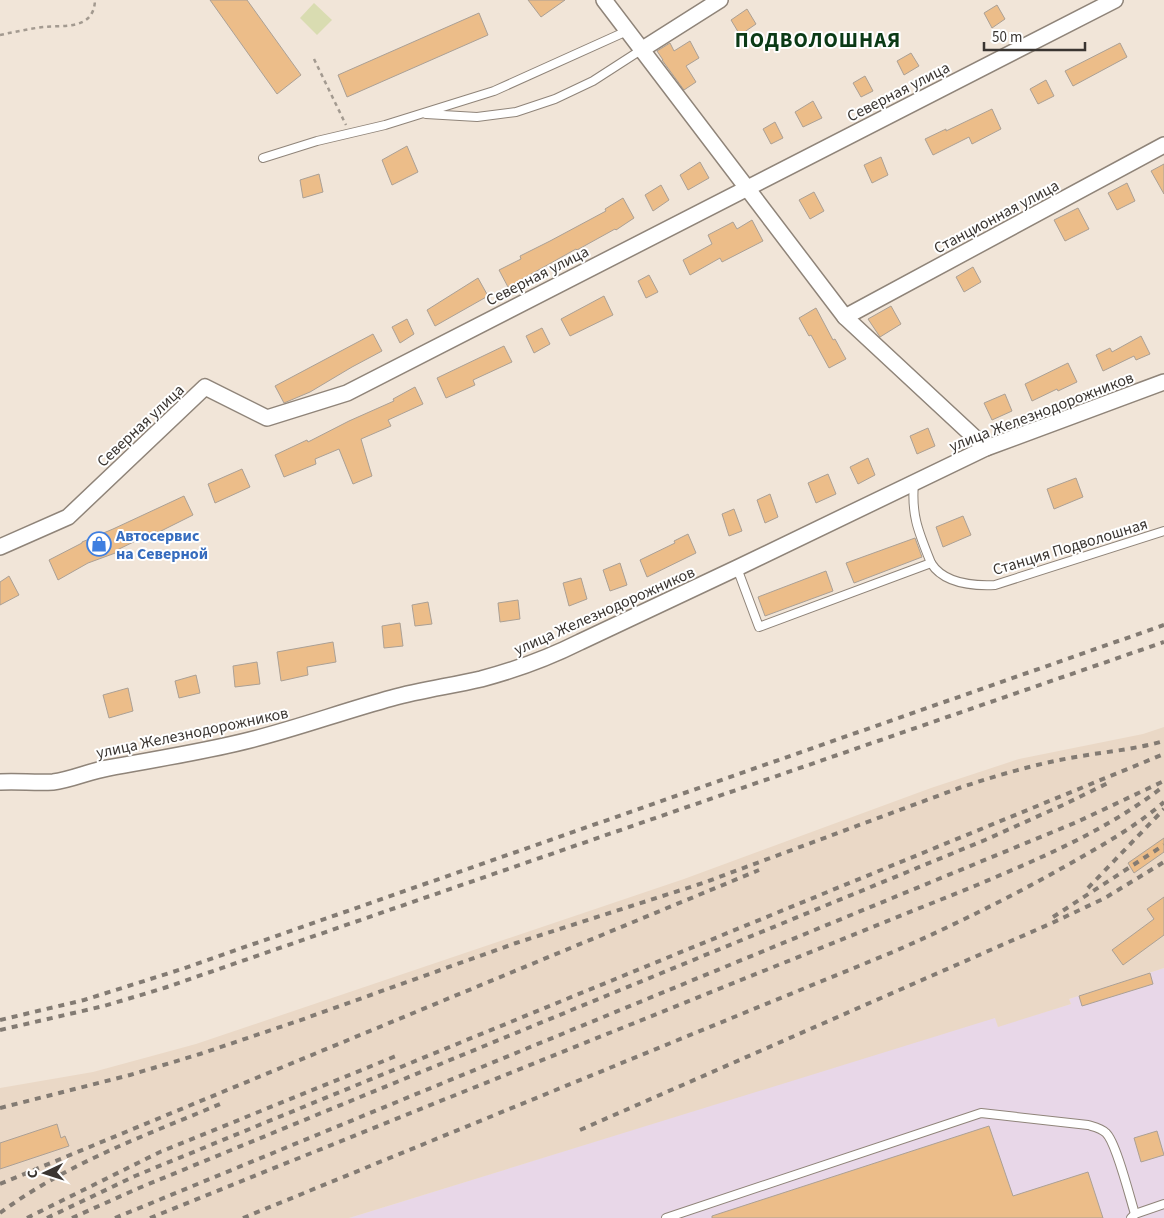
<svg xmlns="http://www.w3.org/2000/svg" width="1164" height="1218" font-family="'Source Sans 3',sans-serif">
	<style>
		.commercial { fill: #e8d7e8 }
		.built { fill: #ead8c6 }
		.green { fill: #d9dcb1 }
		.building { fill: #ecbd89; stroke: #aba095 }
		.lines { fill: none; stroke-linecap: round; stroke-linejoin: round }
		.lane-casing { stroke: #8f8479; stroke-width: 10 }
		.street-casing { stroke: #8f8479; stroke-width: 18 }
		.path { stroke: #a39a90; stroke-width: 2.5; stroke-dasharray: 4 4; stroke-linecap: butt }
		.lane { stroke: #fff; stroke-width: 8 }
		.street { stroke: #fff; stroke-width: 15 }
		.rail { stroke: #837b73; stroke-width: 4; stroke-dasharray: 6 6; stroke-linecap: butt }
		.labels { text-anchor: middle; stroke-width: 4; stroke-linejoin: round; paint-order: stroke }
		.street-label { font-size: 16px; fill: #3a3531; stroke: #fff }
		.shop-label { font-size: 16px; font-weight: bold; fill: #366cbe; stroke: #fff; text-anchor: start }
		.district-label { font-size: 21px; font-weight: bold; letter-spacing: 1px; fill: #0b3a16; stroke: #fff }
	</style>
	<rect width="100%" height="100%" fill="#f1e5d8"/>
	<!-- commercial -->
	<polygon class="commercial" points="1164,968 1164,1218 349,1218 995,1017 998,1026 1071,1004 1069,999"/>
	<!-- built -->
	<polygon class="built" points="1164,727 1164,968 1069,999 1071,1004 998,1027 995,1018 349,1218 0,1218 0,1088 93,1072 196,1044 684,879 931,788 1019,759 1143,734"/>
	<!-- green -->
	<polygon class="green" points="314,3 332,20 317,35 300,18"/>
	<!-- building -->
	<g class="building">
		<polygon points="210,0 247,0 301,75 277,94"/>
		<polygon points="528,0 565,0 541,17"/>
		<polygon points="997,5 1005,19 992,28 984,13"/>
		<polygon points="747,9 756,24 740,35 731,20"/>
		<polygon points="479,13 488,35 347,97 338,75"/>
		<polygon points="690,41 699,58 686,66 696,82 684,90 662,60 663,60 657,51 670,43 674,51"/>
		<polygon points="1120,43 1127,57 1073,86 1065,71"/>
		<polygon points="911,53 919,66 904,75 897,61"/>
		<polygon points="865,76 873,91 861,97 853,83"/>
		<polygon points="1046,80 1054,96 1038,104 1030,89"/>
		<polygon points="813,101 822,118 803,127 795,112"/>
		<polygon points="992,109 1001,129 972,144 969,137 933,155 925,139 946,129 946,131"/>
		<polygon points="775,122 783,138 771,144 763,129"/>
		<polygon points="407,146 418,172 392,185 382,160"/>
		<polygon points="881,157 888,175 872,183 864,165"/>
		<polygon points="700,162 709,178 688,190 680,175"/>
		<polygon points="1164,164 1164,194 1151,171"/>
		<polygon points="319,174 323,192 303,198 300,180"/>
		<polygon points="1127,183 1135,201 1117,210 1108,193"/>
		<polygon points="661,185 669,200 653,211 645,195"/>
		<polygon points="814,192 824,211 810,219 799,200"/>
		<polygon points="623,198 634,218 616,230 615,229 577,250 576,249 508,287 499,270 521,259 520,256 550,241 606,211 605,209"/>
		<polygon points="1078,208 1089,229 1065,241 1054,220"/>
		<polygon points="752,220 763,241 722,262 720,258 690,275 683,260 712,244 708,235 733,222 737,229"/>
		<polygon points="973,267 981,282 964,292 956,277"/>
		<polygon points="649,275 658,292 646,298 638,281"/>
		<polygon points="478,278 488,296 435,326 427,310"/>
		<polygon points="604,296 613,315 570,336 561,319"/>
		<polygon points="891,306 901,324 880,337 868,319"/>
		<polygon points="816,308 833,340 835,339 846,359 829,368 811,335 809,336 799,318"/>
		<polygon points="407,319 414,334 400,343 392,327"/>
		<polygon points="542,328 550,344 534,353 526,336"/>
		<polygon points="373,334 382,351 352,367 310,392 284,403 275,386"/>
		<polygon points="1141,336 1150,354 1136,360 1134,356 1103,371 1096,355 1110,348 1112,352"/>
		<polygon points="504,346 512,362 473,380 475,385 446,398 437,378"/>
		<polygon points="1068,363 1077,382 1058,391 1057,389 1032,401 1025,384"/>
		<polygon points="415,387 423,404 388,420 391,426 361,439 372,476 353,484 339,449 315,459 316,464 284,477 275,455 307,440 308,442 349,421 394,401 393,399"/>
		<polygon points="1005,394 1012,411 992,420 984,403"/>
		<polygon points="928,428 935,446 917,454 910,436"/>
		<polygon points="868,458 875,475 858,484 850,467"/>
		<polygon points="242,469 250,487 215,503 208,484"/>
		<polygon points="828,474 836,494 816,503 808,483"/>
		<polygon points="1076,478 1083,497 1054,509 1047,489"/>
		<polygon points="770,494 778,517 765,523 757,500"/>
		<polygon points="184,496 193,515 157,533 156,531 117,550 118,552 88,563 58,580 49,560 82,543 82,542 113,529"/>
		<polygon points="734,509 742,531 729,536 722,514"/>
		<polygon points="963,516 971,535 943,547 936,527"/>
		<polygon points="688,534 696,553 647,577 640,560 675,543 674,541"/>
		<polygon points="915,538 922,557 854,583 846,563"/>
		<polygon points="620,563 627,585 610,591 603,570"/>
		<polygon points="826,571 833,591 765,616 758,597"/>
		<polygon points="9,576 19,595 0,605 0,582"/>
		<polygon points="581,578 587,599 569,606 563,583"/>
		<polygon points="518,600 520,619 500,622 498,603"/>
		<polygon points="428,602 432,624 415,626 412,605"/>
		<polygon points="400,623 403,646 384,648 382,626"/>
		<polygon points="333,642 336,662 307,667 308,675 281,681 277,652"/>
		<polygon points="257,662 260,684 235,687 233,666"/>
		<polygon points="196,675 200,693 179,698 175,681"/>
		<polygon points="128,688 133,711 109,718 103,695"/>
		<polygon points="1164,838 1164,852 1134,873 1128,863"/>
		<polygon points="1164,897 1164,935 1123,965 1112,950 1154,919 1147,909"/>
		<polygon points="1150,973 1153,984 1082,1006 1079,996"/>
		<polygon points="57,1124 61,1138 65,1136 69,1146 0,1169 0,1143"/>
		<polygon points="989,1126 1013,1196 1088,1172 1103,1218 712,1218 712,1216"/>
		<polygon points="1157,1131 1164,1155 1141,1162 1134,1138"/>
	</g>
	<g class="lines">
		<!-- lane casing -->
		<g class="lane-casing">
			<g id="lane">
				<polyline points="426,114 477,117 516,112 555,99 593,81 641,50"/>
				<polyline points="263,158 317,141 385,125 494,91 627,31"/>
				<path d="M931 563C944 584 973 586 995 585L1164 531"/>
				<path d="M737 568 759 627 931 563C919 533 911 516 914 483"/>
				<path d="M666 1218 981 1113 1088 1125C1095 1127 1101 1128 1106 1133 1116 1142 1130 1198 1135 1214"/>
				<polyline points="1131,1218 1135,1214 1164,1204"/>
			</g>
		</g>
		<!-- street casing -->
		<g class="street-casing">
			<g id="street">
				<polyline points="604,0 845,317 986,448"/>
				<polyline points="641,50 720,0"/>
				<polyline points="845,317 1164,145"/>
				<polyline points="0,547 68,517 205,387 267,418 347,393 1115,0"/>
				<path d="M0 782C18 781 35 783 53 782 71 780 90 771 108 768 156 759 203 752 250 740 298 728 344 711 392 698 421 690 451 686 481 679 515 670 548 658 580 642L737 568 986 448 1164 382"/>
			</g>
		</g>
		<!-- path -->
		<g class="path">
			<path d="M0 35C14 32 28 29 43 27 65 25 94 30 95 0"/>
			<polyline points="314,59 346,125"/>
		</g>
		<!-- lane -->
		<use href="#lane" class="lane"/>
		<!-- street -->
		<use href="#street" class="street"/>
		<!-- rail -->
		<g class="rail">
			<polyline points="1088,888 1164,809"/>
			<polyline points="1053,917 1164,845"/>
			<polyline points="0,1020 84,1000 182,969 1164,625"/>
			<polyline points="0,1030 104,1006 164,988 1164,642"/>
			<path d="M0 1108 130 1075 200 1054 298 1021 516 943 703 883 959 788C995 776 1032 765 1070 758 1101 752 1133 750 1164 741"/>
			<polyline points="580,1130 1052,923 1105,898 1164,862"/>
			<polyline points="0,1184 759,870"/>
			<path d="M0 1213C67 1163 149 1134 225 1102"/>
			<polyline points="27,1218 160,1152 396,1056"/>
			<polyline points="47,1218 135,1176 1164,754"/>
			<polyline points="72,1218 139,1188 985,840 1063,805 1108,783"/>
			<polyline points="115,1218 1077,822 1164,781"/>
			<path d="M150 1218 977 885C1041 858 1105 831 1160 789"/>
			<path d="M243 1218 893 952C952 926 1009 898 1064 867 1099 847 1134 828 1164 802"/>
		</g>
	</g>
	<!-- icons -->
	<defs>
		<g id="shop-ring" transform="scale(1.25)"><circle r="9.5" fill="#fff" stroke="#3f7fe0" stroke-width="1.5"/><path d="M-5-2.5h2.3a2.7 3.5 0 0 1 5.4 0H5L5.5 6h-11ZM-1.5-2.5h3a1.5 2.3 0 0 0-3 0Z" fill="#3f7fe0"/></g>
	</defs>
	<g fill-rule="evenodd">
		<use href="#shop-ring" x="99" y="544"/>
	</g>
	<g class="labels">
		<!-- street labels -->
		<g class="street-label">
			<text transform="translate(898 91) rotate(-27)" y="6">Северная улица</text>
			<text transform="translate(996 216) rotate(-28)" y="6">Станционная улица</text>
			<text transform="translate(537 275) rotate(-27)" y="6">Северная улица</text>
			<text transform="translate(1041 411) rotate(-21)" y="6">улица Железнодорожников</text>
			<text transform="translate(140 425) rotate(-43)" y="6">Северная улица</text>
			<text transform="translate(1070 546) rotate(-17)" y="6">Станция Подволошная</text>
			<text transform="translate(604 610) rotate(-24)" y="6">улица Железнодорожников</text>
			<text transform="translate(192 732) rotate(-12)" y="6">улица Железнодорожников</text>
		</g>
		<!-- shop labels -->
		<g class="shop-label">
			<text x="116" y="541">Автосервис<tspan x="116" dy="18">на Северной</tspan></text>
		</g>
		<!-- district labels -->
		<g class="district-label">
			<text x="818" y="47">ПОДВОЛОШНАЯ</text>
		</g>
	</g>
	<!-- north arrow -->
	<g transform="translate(45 1173) rotate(266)" stroke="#ffffff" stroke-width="4" paint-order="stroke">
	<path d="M0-4L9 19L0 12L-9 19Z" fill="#3a3531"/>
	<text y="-8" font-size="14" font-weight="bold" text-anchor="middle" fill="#3a3531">С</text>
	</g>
	<!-- scale -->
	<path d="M984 42v8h101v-8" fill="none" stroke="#3a3531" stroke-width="2.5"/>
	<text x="992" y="42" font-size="15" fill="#3a3531" stroke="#ffffff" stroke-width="4" paint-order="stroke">50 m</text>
</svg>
